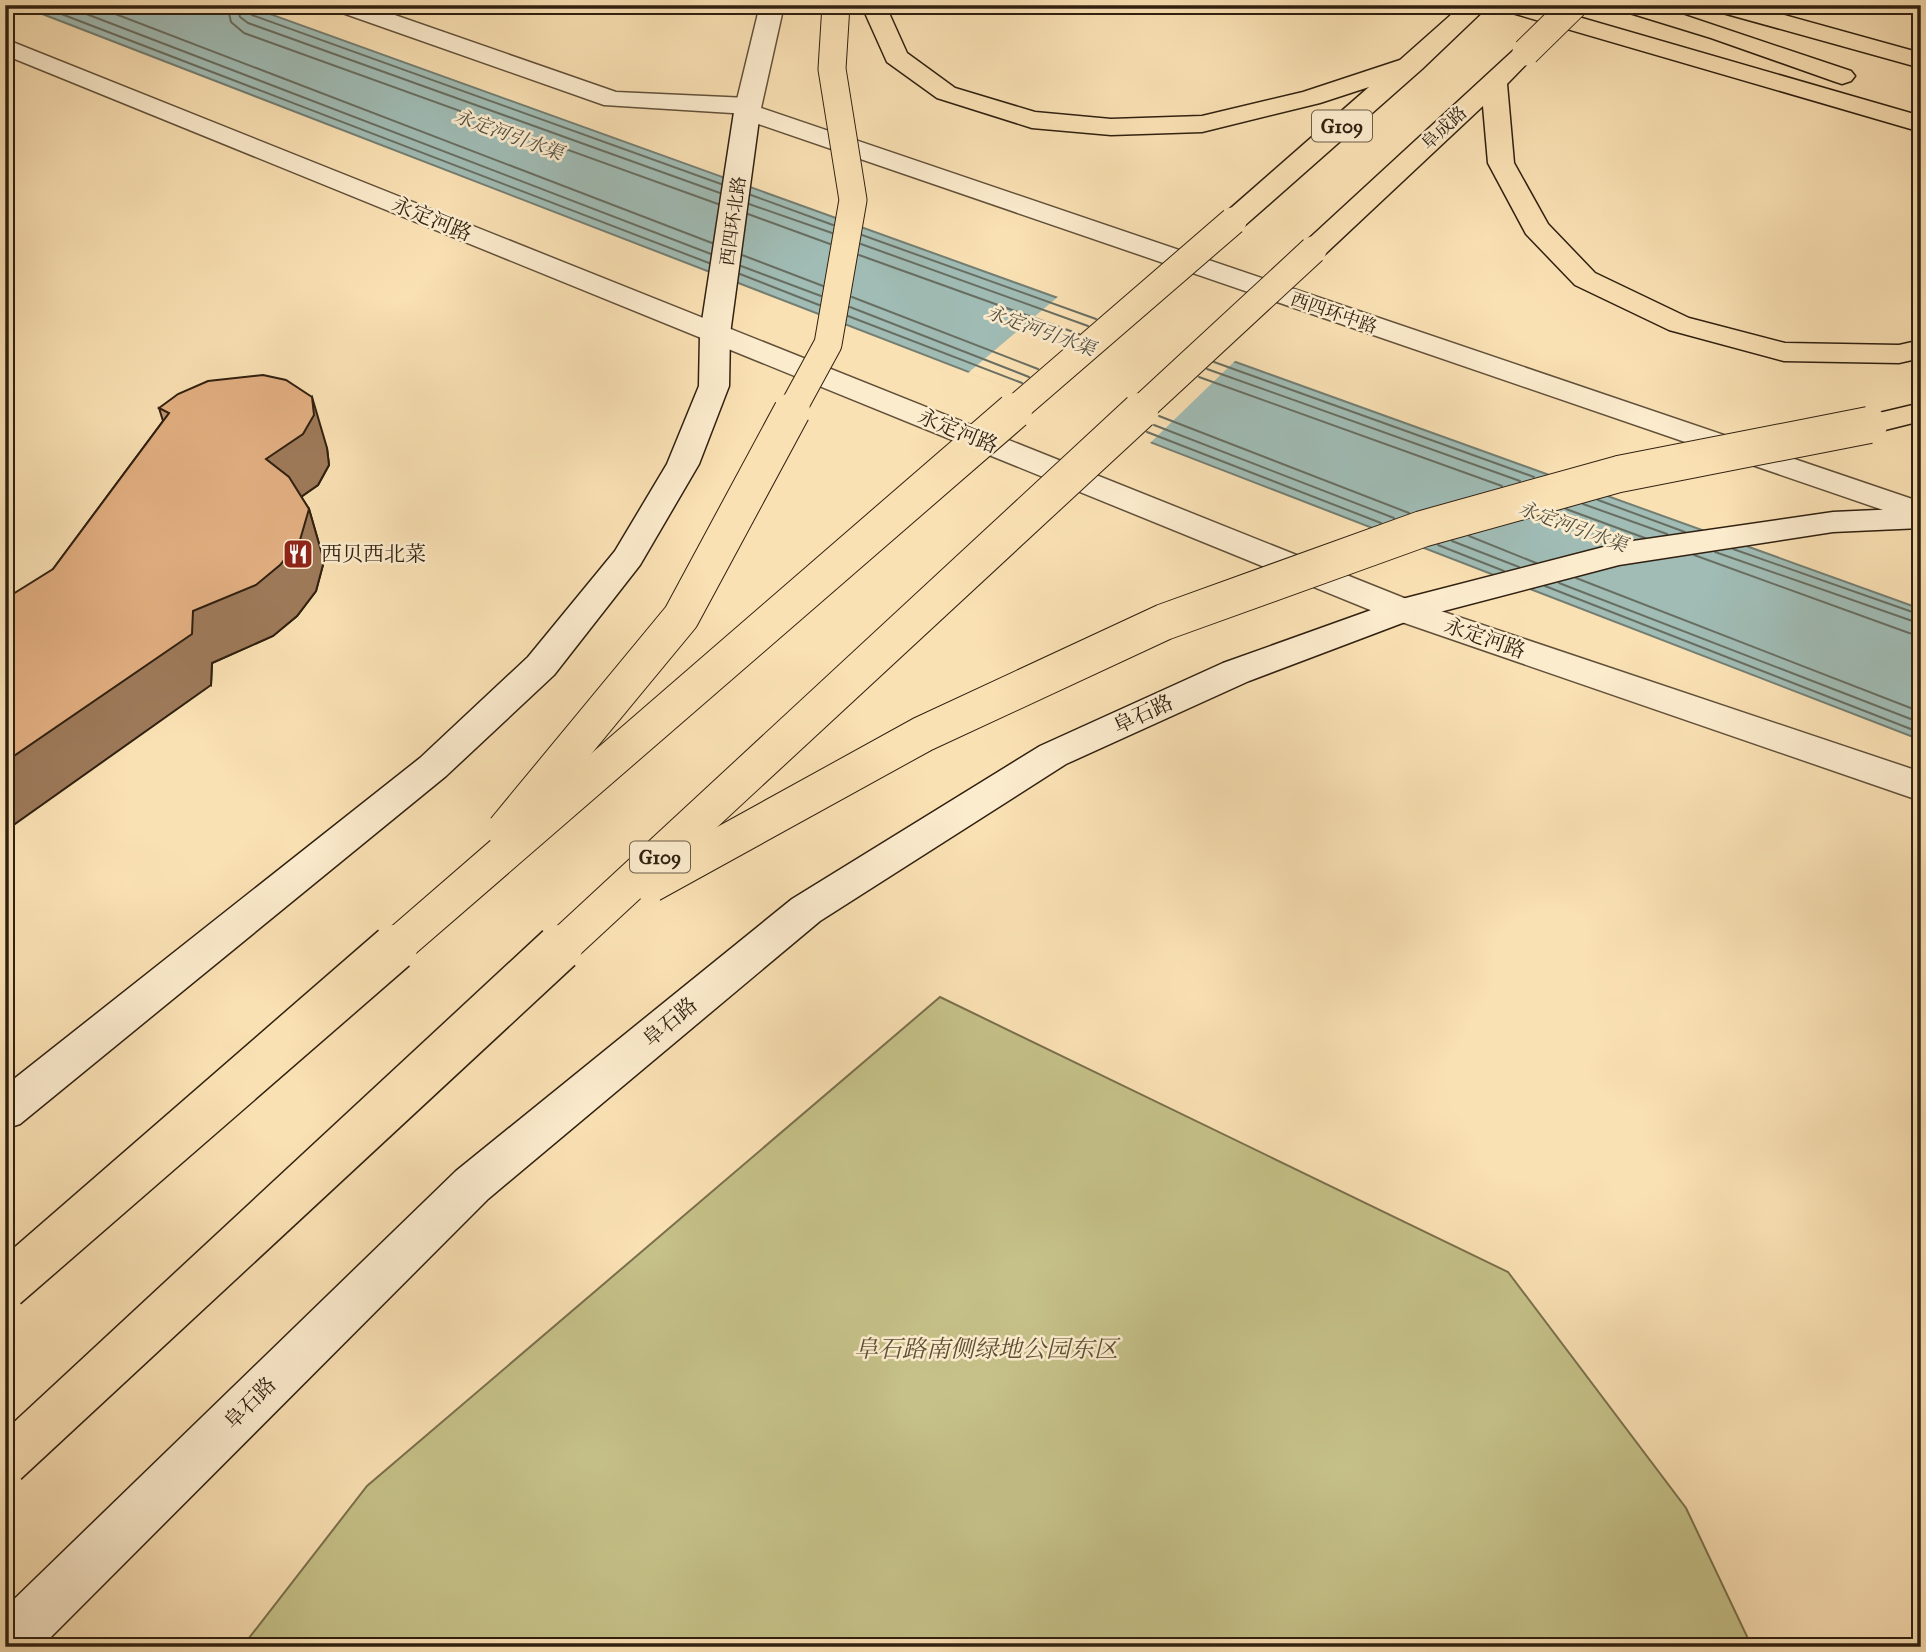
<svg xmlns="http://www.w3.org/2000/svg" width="1926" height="1652" font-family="'IM FELL Great Primer','Noto Serif SC',serif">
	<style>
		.green { fill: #c5c188; stroke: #7a704c; stroke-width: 2 }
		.water { fill: #a0bcb5; stroke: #737e73; stroke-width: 2 }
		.pier { fill: #fae1b4 }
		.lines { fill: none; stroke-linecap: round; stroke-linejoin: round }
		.shore { stroke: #686e62; stroke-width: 2 }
		.minor-casing { stroke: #625039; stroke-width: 3 }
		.tertiary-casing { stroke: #625039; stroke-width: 3 }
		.secondary-casing { stroke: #302010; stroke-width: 3 }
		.trunk-casing { stroke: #302010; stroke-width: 3 }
		.minor { fill: #fcecce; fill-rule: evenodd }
		.tertiary { fill: #fcecce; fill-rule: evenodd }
		.secondary { fill: #fcecce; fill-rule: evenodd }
		.trunk { fill: #fae1b4; fill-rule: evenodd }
		.trunk-bridge-far2-casing { stroke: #302010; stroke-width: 29; stroke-linecap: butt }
		.trunk-bridge-far1-casing { stroke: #302010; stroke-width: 38; stroke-linecap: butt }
		.trunk-bridge-casing { stroke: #302010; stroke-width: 49; stroke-linecap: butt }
		.trunk-bridge-far2 { stroke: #fae1b4; stroke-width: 27 }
		.trunk-bridge-far1 { stroke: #fae1b4; stroke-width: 36 }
		.trunk-bridge { stroke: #fae1b4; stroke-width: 46 }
		.wall { fill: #c2966f; stroke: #302010; stroke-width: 2 }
		.shaded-wall { fill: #9e7a5a; stroke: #302010; stroke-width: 2 }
		.building { fill: #e2af81; stroke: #302010; stroke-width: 2 }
		.labels { text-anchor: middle; stroke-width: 5; stroke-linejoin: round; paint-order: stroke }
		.far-street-label { font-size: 18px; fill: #302010; stroke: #fcecce }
		.shield { fill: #fcecce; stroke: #6d5d49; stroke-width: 2 }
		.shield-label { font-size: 19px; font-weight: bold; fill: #302010 }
		.far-water-label { font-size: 19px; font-style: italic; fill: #524f42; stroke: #fcecce }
		.street-label { font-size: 21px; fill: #302010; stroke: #fcecce }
		.poi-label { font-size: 21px; fill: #302010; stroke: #fcecce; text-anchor: start }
		.near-park-label { font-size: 24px; font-style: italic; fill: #5d5034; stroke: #fcecce }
	</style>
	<rect width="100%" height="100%" fill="#fae1b4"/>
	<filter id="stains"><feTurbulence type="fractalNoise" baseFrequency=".00286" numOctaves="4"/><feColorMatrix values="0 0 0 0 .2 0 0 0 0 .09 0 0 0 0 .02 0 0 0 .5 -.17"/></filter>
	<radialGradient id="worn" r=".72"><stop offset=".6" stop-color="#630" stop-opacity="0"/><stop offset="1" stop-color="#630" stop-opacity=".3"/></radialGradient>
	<!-- green -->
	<polygon class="green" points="940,997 1508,1272 1686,1508 1752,1647 242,1647 367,1486"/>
	<!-- water -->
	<polygon class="water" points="19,5 245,5 1921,609 1921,740"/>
	<!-- pier -->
	<polygon class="pier" points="1060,295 1237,359 1149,444 968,373"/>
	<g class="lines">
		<!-- shore -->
		<g class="shore">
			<polyline points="38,5 709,263"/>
			<polyline points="63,5 711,254"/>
			<polyline points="92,5 712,243"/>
			<polyline points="227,5 231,22 244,33 718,204"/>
			<polyline points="237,5 240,17 248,23 720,193"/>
			<polyline points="246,5 247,11 252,15 721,184"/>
			<polyline points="751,195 833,225"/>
			<polyline points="749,204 832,233"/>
			<polyline points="748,214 830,244"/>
			<polyline points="862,235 1096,319"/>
			<polyline points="861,244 1088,326"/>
			<polyline points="742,255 823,286"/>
			<polyline points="859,255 1079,334"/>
			<polyline points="741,266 821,296"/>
			<polyline points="740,274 819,305"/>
			<polyline points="852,297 1038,369"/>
			<polyline points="850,307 1029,377"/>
			<polyline points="848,316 1022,383"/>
			<polyline points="1214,362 1534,477"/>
			<polyline points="1207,369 1520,481"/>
			<polyline points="1199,377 1502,486"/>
			<polyline points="1159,416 1409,513"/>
			<polyline points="1154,425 1394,518"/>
			<polyline points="1147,432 1381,523"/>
			<polyline points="1598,500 1685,532"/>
			<polyline points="1583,504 1667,534"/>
			<polyline points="1566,509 1645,538"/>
			<polyline points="1469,536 1536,563"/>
			<polyline points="1452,541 1519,567"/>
			<polyline points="1438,545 1504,571"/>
			<polyline points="1733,549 1921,615"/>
			<polyline points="1715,552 1921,624"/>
			<polyline points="1694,555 1909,633 1921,635"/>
			<polyline points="1576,578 1921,712"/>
			<polyline points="1559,583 1921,723"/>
			<polyline points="1545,586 1921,733"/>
		</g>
		<!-- minor casing -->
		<g class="minor-casing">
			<g id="minor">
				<polygon points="330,5 366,5 616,92 748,98 757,101 761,106 757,111 748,114 604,105 334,10"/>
				<polygon points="5,39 1414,602 1921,772 1921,801 1390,618 5,55"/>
			</g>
		</g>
		<!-- tertiary casing -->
		<g class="tertiary-casing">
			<polygon id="tertiary" points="760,5 784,5 761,108 1921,502 1921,523 738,117 734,112"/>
		</g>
		<!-- secondary casing -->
		<g class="secondary-casing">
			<g id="secondary">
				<polygon points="747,104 756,107 760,112 730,334 729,386 699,464 640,565 554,675 446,776 20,1124 5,1129 5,1086 420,758 528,657 615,551 667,464 699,386 700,334 734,112 738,107"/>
				<polygon points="1921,508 1921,528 1833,532 1619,565 1413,619 1249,681 1066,764 820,921 488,1199 41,1647 5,1647 5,1608 456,1171 792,899 1040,746 1223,663 1402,599 1619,543 1833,512"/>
			</g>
		</g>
		<!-- trunk casing -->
		<g class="trunk-casing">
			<g id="trunk">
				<polygon points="871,5 895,5 889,13 907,53 955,88 1035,112 1111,119 1202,116 1303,92 1400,60 1462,5 1489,5 1422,69 1243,227 1233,229 1223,227 1219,221 1223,215 1369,87 1320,103 1202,132 1111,135 1032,128 937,98 887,62 865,13"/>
				<polygon points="1498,5 1537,5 1921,116 1921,132 1502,10"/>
				<polygon points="1616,5 1654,5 1851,71 1855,76 1851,81 1842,84 1833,81 1711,38 1620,10"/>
				<polygon points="1708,5 1748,5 1921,53 1921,68 1712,10"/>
				<polygon points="1902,5 1921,5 1921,14 1906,10"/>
				<polygon points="1526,45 1535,47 1538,52 1507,84 1514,163 1548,224 1595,273 1689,318 1785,343 1899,345 1921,340 1921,358 1899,363 1784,361 1669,330 1575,285 1526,234 1488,163 1483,106 1323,256 1313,258 1303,256 1299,250 1303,244 1517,47"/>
				<polygon points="1921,403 1921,421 1869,434 1858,432 1853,425 1858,418"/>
			</g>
		</g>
		<!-- minor -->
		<use href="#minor" class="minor"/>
		<!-- tertiary -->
		<use href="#tertiary" class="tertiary"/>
		<!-- secondary -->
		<use href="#secondary" class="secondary"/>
		<!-- trunk -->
		<use href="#trunk" class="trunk"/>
		<!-- trunk-bridge-far2 casing -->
		<g class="trunk-bridge-far2-casing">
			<g id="trunk-bridge-far2">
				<polyline points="1526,52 1574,5"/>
				<polyline points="791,412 828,344 853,200 832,69 836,5"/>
				<polyline points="1012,412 1233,221"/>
				<polyline points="1138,412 1313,250"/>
			</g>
		</g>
		<!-- trunk-bridge-far1 casing -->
		<g class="trunk-bridge-far1-casing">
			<g id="trunk-bridge-far1">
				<polyline points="505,830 681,617 792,411"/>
				<polyline points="651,884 923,734 1164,622 1422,529 1619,474 1869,425"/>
				<polyline points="392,950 1014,411"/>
				<polyline points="558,950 1140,411"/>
			</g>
		</g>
		<!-- trunk-bridge casing -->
		<g class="trunk-bridge-casing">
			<g id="trunk-bridge">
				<polyline points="5,1286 394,948"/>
				<polyline points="5,1462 559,948"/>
			</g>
		</g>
		<!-- trunk-bridge-far2 -->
		<use href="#trunk-bridge-far2" class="trunk-bridge-far2"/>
		<!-- trunk-bridge-far1 -->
		<use href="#trunk-bridge-far1" class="trunk-bridge-far1"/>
		<!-- trunk-bridge -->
		<use href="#trunk-bridge" class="trunk-bridge"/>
	</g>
	<!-- wall -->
	<polygon class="wall" points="159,408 327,448 329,465 318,485 301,497 309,509 324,561 316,591 297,616 273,636 212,663 211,685 53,569 163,421"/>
	<!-- shaded-wall -->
	<g class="shaded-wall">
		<polygon points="312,397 327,448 329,465 318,485 282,510 266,459"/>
		<polygon points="309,509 324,561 316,591 297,616 273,636 212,663 211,685 5,831 5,762 193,611"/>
	</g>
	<!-- building -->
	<polygon class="building" points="263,375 286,380 312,397 314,415 303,434 266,459 289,477 309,509 300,540 280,565 256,585 193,611 192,634 5,762 5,599 53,569 169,413 159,408 178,394 208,381"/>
	<!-- icons -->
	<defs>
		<g id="restaurant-square" transform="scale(1.575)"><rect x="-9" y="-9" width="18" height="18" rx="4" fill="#8f2418" stroke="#fcecce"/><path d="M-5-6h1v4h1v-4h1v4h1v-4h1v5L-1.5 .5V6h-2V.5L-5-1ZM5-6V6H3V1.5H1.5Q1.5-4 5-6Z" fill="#fff"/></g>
	</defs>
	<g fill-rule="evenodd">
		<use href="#restaurant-square" x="298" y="554"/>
	</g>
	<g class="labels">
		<!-- far-street labels -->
		<g class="far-street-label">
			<text transform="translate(1444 128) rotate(-43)" y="6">阜成路</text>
			<text transform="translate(733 221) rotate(-82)" y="6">西四环北路</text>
			<text transform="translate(1334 313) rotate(19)" y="6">西四环中路</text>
		</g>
		<!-- shield labels -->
		<g class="shield">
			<rect x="1312" y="110.5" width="60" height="31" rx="5"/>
			<rect x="630" y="841.5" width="60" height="31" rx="5"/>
		</g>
		<g class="shield-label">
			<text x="1342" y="133">G109</text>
			<text x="660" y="864">G109</text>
		</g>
		<!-- far-water labels -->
		<g class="far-water-label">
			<text transform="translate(509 134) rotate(20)" y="7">永定河引水渠</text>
			<text transform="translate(1041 330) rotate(20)" y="7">永定河引水渠</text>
			<text transform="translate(1573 526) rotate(20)" y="7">永定河引水渠</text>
		</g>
		<!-- street labels -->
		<g class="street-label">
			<text transform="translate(432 219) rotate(22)" y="7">永定河路</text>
			<text transform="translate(958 431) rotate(22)" y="7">永定河路</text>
			<text transform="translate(1485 638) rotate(19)" y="7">永定河路</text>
			<text transform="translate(1143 714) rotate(-25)" y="7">阜石路</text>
			<text transform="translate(670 1022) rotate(-40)" y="7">阜石路</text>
			<text transform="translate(250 1403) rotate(-45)" y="7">阜石路</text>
		</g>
		<!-- poi labels -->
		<g class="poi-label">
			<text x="321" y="561">西贝西北菜</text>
		</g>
		<!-- near-park labels -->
		<g class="near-park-label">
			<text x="986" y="1357">阜石路南侧绿地公园东区</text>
		</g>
	</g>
	<!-- margin -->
	<rect width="1926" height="1652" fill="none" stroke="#fae1b4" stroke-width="28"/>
	<rect x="7" y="7" width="1912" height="1638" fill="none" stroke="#302010" stroke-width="3.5"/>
	<rect x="14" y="14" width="1898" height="1624" fill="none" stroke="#302010" stroke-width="2"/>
	<rect width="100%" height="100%" filter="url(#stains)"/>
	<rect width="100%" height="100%" fill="url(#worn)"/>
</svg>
